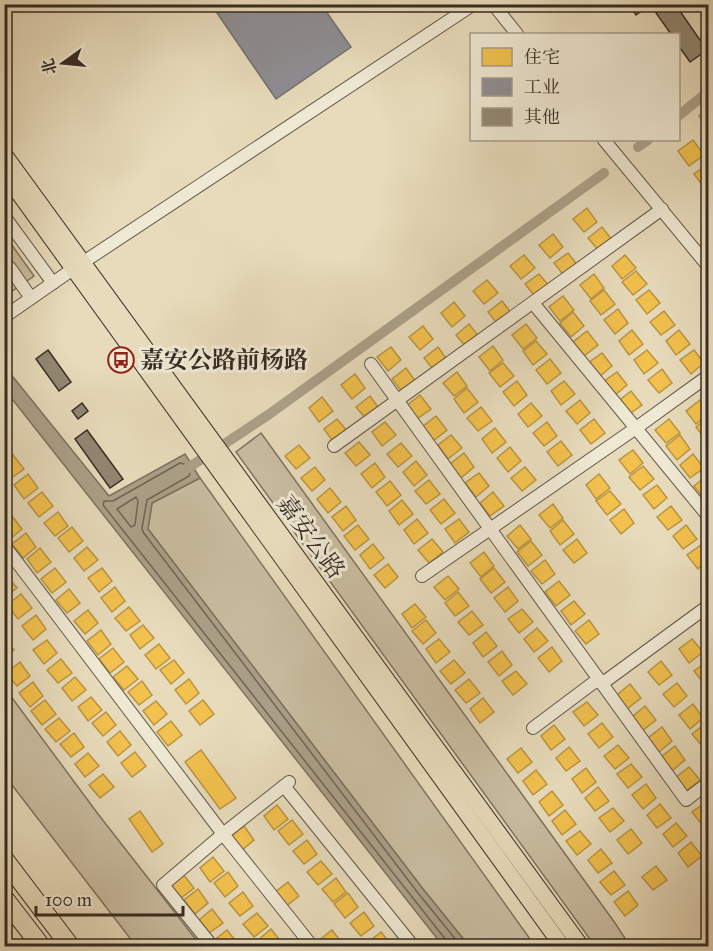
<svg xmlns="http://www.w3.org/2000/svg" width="713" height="951" font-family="'IM FELL Great Primer','Noto Serif SC',serif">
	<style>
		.green { fill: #c9bda1; stroke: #807462; stroke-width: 1.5 }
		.water { fill: #aba088; stroke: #7c7260; stroke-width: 1.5 }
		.homes { fill: #f2c14e; stroke: #ba9441; stroke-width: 1.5 }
		.industry { fill: #8d8d92; stroke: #737071; stroke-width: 1.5 }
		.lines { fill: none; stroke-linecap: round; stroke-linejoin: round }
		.shore { stroke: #706656; stroke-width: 1.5 }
		.canal { stroke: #aba088; stroke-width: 10 }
		.building { fill: #928773; stroke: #362c24; stroke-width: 1.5 }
		.minor-casing { stroke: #62584a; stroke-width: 14 }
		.major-casing { stroke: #362c24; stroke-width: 17 }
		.highway-casing { stroke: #362c24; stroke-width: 20 }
		.minor { stroke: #efe8d3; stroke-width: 12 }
		.major { stroke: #e7dbbb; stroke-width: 15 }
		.highway { stroke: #e7dbbb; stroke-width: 18 }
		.labels { text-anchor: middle; stroke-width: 6; stroke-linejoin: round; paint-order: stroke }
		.poi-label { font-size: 24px; font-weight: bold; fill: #362c24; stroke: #efe8d3; text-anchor: start }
		.street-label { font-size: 24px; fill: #362c24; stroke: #efe8d3 }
	</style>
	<rect width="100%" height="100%" fill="#e7dbbb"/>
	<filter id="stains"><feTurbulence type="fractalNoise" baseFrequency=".00333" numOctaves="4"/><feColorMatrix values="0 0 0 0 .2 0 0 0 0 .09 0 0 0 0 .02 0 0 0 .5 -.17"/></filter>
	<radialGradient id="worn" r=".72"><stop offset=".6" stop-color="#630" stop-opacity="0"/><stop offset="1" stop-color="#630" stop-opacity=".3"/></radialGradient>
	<!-- green -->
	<g class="green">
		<polygon points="4,234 34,276 5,296 4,296"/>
		<polygon points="261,433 615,923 630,946 595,946 236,452"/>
		<polygon points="200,478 535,946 469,946 423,889 148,529 152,503"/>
		<polygon points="4,687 98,814 201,946 136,946 5,776"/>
	</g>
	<!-- water -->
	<polygon class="water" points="5,367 109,496 185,454 200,478 152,503 148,529 423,889 469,946 443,946 5,390"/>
	<!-- homes -->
	<g class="homes">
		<polygon points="708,109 708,130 699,116"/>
		<polygon points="693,140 704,155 689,166 678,151"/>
		<polygon points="708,164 708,187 705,189 694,174"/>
		<polygon points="587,208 597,222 584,232 573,219"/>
		<polygon points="602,227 612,240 599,251 588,238"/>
		<polygon points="553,234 563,247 550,258 539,245"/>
		<polygon points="568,253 578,266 565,277 554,263"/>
		<polygon points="524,255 535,268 521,279 510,266"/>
		<polygon points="625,255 636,268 622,279 612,266"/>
		<polygon points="636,271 647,284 633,295 622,282"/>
		<polygon points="539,274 550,287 536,298 525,284"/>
		<polygon points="594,274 604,288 591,299 580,285"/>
		<polygon points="487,280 498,293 484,304 473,291"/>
		<polygon points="604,290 615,304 601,315 590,301"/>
		<polygon points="649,290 660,303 647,314 636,300"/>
		<polygon points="563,296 574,310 560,321 549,307"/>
		<polygon points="502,301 513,315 499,326 488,312"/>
		<polygon points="454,302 465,316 452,327 441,313"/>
		<polygon points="618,309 628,323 615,334 604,320"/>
		<polygon points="664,311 675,325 661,335 650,322"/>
		<polygon points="573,312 584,326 571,337 560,323"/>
		<polygon points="469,324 480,338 467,348 456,335"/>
		<polygon points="526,324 537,338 523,349 512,335"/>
		<polygon points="423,326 433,339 420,350 409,337"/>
		<polygon points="632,330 643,344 629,355 619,341"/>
		<polygon points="679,330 690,344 676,355 666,341"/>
		<polygon points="587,331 598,345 584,356 573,342"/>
		<polygon points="536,341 547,354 533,365 523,351"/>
		<polygon points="493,346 503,360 490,371 479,357"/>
		<polygon points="391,347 401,360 388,371 377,357"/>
		<polygon points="438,347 448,361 435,372 424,358"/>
		<polygon points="647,350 658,363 644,374 634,360"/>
		<polygon points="694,350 704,363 691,374 680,360"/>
		<polygon points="602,353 612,366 599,377 588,363"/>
		<polygon points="550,359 561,373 547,384 536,370"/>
		<polygon points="503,363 514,376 500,387 489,373"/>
		<polygon points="406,368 416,382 403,393 392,379"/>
		<polygon points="662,369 672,383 659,393 648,380"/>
		<polygon points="457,372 467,386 454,396 443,383"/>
		<polygon points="617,372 627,385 614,396 603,382"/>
		<polygon points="355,374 365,388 352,399 341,385"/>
		<polygon points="517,381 527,395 514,406 503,392"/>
		<polygon points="564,381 575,394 561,405 551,391"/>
		<polygon points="467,388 478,402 464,413 454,399"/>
		<polygon points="631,391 642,405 628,415 617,402"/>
		<polygon points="420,395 431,409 417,419 406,406"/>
		<polygon points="370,396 380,410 367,420 356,407"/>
		<polygon points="322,397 333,411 319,422 309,408"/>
		<polygon points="580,400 590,413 577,424 566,411"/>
		<polygon points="700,400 708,412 708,415 696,424 686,411"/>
		<polygon points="531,403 542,416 528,427 518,414"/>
		<polygon points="481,407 492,421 478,431 467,418"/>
		<polygon points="436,416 447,430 433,441 422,427"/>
		<polygon points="708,417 708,439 707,441 696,427"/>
		<polygon points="337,419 348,432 334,443 324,429"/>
		<polygon points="594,419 605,433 591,444 580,430"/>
		<polygon points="669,419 680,433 666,443 655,430"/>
		<polygon points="385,422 396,435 382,446 372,432"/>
		<polygon points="547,422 557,436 544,446 533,433"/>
		<polygon points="495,428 506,442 492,453 482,439"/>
		<polygon points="451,435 462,448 448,459 438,445"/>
		<polygon points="680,435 690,449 677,460 666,446"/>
		<polygon points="561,441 572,455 558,466 547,452"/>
		<polygon points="359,442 370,455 356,466 345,453"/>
		<polygon points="401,443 412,456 398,467 387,454"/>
		<polygon points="299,445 310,458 296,469 285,456"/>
		<polygon points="510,447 521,461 508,472 497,458"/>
		<polygon points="633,450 643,463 630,474 619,460"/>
		<polygon points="464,453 474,467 461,478 450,464"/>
		<polygon points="693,454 704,468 690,478 680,465"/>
		<polygon points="13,455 24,469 10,479 4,472 4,462"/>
		<polygon points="416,461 427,475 414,486 403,472"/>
		<polygon points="375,463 385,477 372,488 361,474"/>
		<polygon points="643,466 654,479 640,490 629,477"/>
		<polygon points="315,467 325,480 312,491 301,478"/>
		<polygon points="525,467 536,480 522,491 511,478"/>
		<polygon points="479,473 489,486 476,497 465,483"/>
		<polygon points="28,474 38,488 24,499 14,485"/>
		<polygon points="599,474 610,488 596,499 586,485"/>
		<polygon points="708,475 708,497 705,500 694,486"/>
		<polygon points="429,480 440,494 426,504 415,491"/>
		<polygon points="390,481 401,495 387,506 376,492"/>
		<polygon points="657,485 667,498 654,509 643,495"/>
		<polygon points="330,488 341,502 328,513 317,499"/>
		<polygon points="610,491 621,504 607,515 596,501"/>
		<polygon points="42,492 53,506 39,517 28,503"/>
		<polygon points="493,492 504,506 490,516 480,503"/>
		<polygon points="444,499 455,513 441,524 430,510"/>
		<polygon points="402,500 413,514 399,525 389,511"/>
		<polygon points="553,504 563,518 550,528 539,515"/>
		<polygon points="346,506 356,520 343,531 332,517"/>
		<polygon points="671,506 682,520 668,530 657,517"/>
		<polygon points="624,509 634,523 621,534 610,520"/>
		<polygon points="58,512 68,526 55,536 44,523"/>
		<polygon points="12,516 22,529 9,540 4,535 4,521"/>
		<polygon points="417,519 428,533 414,544 404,530"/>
		<polygon points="459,519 469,532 455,543 445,529"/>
		<polygon points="563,520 574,534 560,545 550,531"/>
		<polygon points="358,525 369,539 355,550 344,536"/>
		<polygon points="520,525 531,539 518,549 507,536"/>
		<polygon points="686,525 697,539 683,549 673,536"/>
		<polygon points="72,527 83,541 69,552 58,538"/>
		<polygon points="26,533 36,547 23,558 12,544"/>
		<polygon points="432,539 443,552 429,563 418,550"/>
		<polygon points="577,539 587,553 574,563 563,550"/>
		<polygon points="531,541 542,555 528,566 517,552"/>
		<polygon points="373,544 384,558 370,569 360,555"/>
		<polygon points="701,545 708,554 708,560 698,569 687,555"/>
		<polygon points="87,547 98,560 84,571 74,558"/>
		<polygon points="40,548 51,562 37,573 27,559"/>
		<polygon points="484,552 494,566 481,577 470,563"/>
		<polygon points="545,560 555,574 542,584 531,571"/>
		<polygon points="388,564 398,577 385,588 374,575"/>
		<polygon points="55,568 66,582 52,593 41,579"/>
		<polygon points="102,568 112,581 99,592 88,578"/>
		<polygon points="494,568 505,582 491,593 480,579"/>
		<polygon points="6,575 17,588 4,598 4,576"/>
		<polygon points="448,576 459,589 445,600 434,587"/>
		<polygon points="559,581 570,595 556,606 545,592"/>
		<polygon points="115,587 125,601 112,612 101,598"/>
		<polygon points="508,587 518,601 505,612 494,598"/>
		<polygon points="69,589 80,603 67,613 56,600"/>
		<polygon points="458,592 469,606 455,616 445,603"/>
		<polygon points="21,594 32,608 18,619 7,605"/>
		<polygon points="574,601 585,614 571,625 561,611"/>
		<polygon points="415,604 426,617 412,628 402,614"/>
		<polygon points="129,607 140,621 126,631 115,618"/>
		<polygon points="522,609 533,622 519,633 508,619"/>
		<polygon points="88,610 98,623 85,634 74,621"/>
		<polygon points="472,611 483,625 469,635 458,622"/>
		<polygon points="36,615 46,629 33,640 22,626"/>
		<polygon points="426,620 436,633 423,644 412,631"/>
		<polygon points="589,620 599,634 586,644 575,631"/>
		<polygon points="143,625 154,638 140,649 130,635"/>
		<polygon points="537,628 548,641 534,652 524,639"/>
		<polygon points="101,630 111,644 98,655 87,641"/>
		<polygon points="486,632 497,646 483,657 473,643"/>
		<polygon points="4,638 14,650 4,658"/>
		<polygon points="439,639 450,652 436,663 426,649"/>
		<polygon points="692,639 703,652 689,663 679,649"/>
		<polygon points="47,640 57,653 44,664 33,650"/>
		<polygon points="159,644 170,658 156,669 145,655"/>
		<polygon points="552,647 562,661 549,672 538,658"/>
		<polygon points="113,648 124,662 110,673 99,659"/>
		<polygon points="502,651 512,665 499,676 488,662"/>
		<polygon points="61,659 72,673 58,683 47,670"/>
		<polygon points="174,660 184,673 171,684 160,670"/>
		<polygon points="454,660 465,673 451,684 440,671"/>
		<polygon points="661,661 672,675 659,685 648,672"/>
		<polygon points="708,661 708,682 705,685 694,671"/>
		<polygon points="20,662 30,676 17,686 6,673"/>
		<polygon points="127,666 138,679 124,690 113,677"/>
		<polygon points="516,671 527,684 513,695 502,681"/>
		<polygon points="75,677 86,690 72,701 62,688"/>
		<polygon points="189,679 199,693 186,704 175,690"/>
		<polygon points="469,679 480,693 466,703 455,690"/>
		<polygon points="142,681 152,695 139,705 128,692"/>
		<polygon points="33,682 43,696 30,707 19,693"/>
		<polygon points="677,683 687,696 674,707 663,694"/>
		<polygon points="630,684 641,698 627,709 617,695"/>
		<polygon points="91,697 102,710 88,721 78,707"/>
		<polygon points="483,698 494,712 480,723 470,709"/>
		<polygon points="45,700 56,714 42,725 31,711"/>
		<polygon points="203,700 214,714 200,725 189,711"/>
		<polygon points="156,701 167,714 154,725 143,711"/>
		<polygon points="587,702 598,715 584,726 573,712"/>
		<polygon points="693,704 703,718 690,729 679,715"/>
		<polygon points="645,706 656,720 642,731 632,717"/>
		<polygon points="106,712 116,725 103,736 92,723"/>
		<polygon points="59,718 70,731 56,742 45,729"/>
		<polygon points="171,721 182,735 168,746 157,732"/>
		<polygon points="602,723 613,737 599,748 588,734"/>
		<polygon points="706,723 708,727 708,743 703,747 692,734"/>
		<polygon points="554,725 565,739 551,750 541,736"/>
		<polygon points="662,727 672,741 659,752 648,738"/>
		<polygon points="120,731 131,745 118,756 107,742"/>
		<polygon points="74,733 84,747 71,757 60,744"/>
		<polygon points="618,745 629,758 615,769 604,756"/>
		<polygon points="675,746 685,760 672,771 661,757"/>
		<polygon points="569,747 580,761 566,771 556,758"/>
		<polygon points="521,748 532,762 518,773 507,759"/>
		<polygon points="201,750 236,798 220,809 185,762"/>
		<polygon points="135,752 146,766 132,777 121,763"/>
		<polygon points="88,753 99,766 85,777 75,764"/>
		<polygon points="631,764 642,777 628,788 617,774"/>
		<polygon points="689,767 700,780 686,791 675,778"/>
		<polygon points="586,768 596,782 582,793 572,779"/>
		<polygon points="536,770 547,784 533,795 523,781"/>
		<polygon points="103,774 114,787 100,798 89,785"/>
		<polygon points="646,784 656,798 643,809 632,795"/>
		<polygon points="598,787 609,801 595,811 585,798"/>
		<polygon points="552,791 563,805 549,816 539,802"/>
		<polygon points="706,802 708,805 708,822 703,826 692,812"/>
		<polygon points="660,804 671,818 657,828 647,815"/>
		<polygon points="277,805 288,819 274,830 264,816"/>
		<polygon points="613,808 624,821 610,832 599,818"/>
		<polygon points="565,810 576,824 562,835 552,821"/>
		<polygon points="140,811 163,844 152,852 129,819"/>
		<polygon points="292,820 303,834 289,845 278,831"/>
		<polygon points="676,823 687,836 673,847 663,834"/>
		<polygon points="244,826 254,840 241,851 230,837"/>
		<polygon points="631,829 642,843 628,854 617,840"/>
		<polygon points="580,831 591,844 577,855 566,841"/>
		<polygon points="307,840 317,854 304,864 293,851"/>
		<polygon points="691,842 702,856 688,867 678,853"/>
		<polygon points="601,849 612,863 598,873 588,860"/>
		<polygon points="213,857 224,871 210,882 200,868"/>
		<polygon points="321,861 332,874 318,885 307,872"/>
		<polygon points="656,866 667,880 653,890 642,877"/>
		<polygon points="614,871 625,885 611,895 600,882"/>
		<polygon points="228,872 238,886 225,897 214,883"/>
		<polygon points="183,874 194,888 180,899 169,885"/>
		<polygon points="336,878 346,892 333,902 322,889"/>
		<polygon points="288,882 299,896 285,907 274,893"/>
		<polygon points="198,889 208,903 195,914 184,900"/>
		<polygon points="628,891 638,905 625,916 614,902"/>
		<polygon points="243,892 253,906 240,916 229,903"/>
		<polygon points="348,893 358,907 345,918 334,904"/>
		<polygon points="212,909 223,923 209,933 199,920"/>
		<polygon points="364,912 374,926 361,936 350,923"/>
		<polygon points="257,913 268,926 254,937 243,924"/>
		<polygon points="271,929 282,943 277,946 263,946 258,940"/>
		<polygon points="227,930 238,944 234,946 218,946 213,941"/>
		<polygon points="332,930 343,944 340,946 322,946 318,941"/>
		<polygon points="381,932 392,946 370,946 367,943"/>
	</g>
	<!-- industry -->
	<polygon class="industry" points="229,4 321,4 351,47 276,99 217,13"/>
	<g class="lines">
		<!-- shore -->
		<g class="shore">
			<polygon points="136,497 138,501 135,525 131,527 117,509"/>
			<polyline points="447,946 446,940 103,505 104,501 113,501 180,463 184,464 190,473 189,476 147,500 142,528 143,532 418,893 461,946"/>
		</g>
		<!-- canal -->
		<g class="canal">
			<polyline points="678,116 708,92"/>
			<polyline points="638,147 648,140"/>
			<polyline points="182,472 268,415 604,173"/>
		</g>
	</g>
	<!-- building -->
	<g class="building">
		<polygon points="629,4 651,4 636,15"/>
		<polygon points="668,4 675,4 707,50 690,62 678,45 678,34 671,34 656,13"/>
		<polygon points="48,350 71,382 59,391 36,359"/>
		<polygon points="82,403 88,411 78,419 72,411"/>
		<polygon points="87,430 123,479 110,488 75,439"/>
	</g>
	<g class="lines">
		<!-- minor casing -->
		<g class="minor-casing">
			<g id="minor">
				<polyline points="493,4 517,34"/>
				<polyline points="604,140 708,266"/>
				<polyline points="4,216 53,283"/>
				<polyline points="4,263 10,268 31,298"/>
				<polyline points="533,303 708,516"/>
				<polyline points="4,317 73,269 474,4"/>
				<polyline points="371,364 686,800 708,783"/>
				<polyline points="334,446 662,209"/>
				<polyline points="4,545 223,834 312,946"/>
				<polyline points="422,576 636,428 708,376"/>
				<polyline points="533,728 593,683 607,680 708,606"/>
				<polyline points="284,786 413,946"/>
				<polyline points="212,946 163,885 223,834 289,782"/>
			</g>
		</g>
		<!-- major casing -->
		<g class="major-casing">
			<g id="major">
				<polyline points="4,154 581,946"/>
				<polyline points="4,173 562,946"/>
			</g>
		</g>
		<!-- highway casing -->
		<g class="highway-casing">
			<g id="highway">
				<polyline points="4,859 70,946"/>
				<polyline points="4,898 41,946"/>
			</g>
		</g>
		<!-- minor -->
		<use href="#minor" class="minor"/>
		<!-- major -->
		<use href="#major" class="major"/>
		<!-- highway -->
		<use href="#highway" class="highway"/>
	</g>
	<!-- icons -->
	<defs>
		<g id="bus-ring" transform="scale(1.35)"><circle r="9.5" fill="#efe8d3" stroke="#8f2418" stroke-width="1.5"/><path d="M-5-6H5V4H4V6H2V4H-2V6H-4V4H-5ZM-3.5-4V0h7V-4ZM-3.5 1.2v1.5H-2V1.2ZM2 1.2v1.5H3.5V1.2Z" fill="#8f2418"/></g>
	</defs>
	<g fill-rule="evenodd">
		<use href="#bus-ring" x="121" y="360"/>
	</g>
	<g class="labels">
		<!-- poi labels -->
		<g class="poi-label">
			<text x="140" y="368">嘉安公路前杨路</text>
		</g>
		<!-- street labels -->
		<g class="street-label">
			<text transform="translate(311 537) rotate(54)" y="8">嘉安公路</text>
		</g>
	</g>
	<!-- margin -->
	<rect width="713" height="951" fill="none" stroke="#e7dbbb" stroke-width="24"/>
	<rect x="6" y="6" width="701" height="939" fill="none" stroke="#362c24" stroke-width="3"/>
	<rect x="12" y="12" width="689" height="927" fill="none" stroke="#362c24" stroke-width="1.5"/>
	<!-- legend -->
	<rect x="470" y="33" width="210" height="108" fill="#efe8d3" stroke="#a59d8d" stroke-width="1.5"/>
	<rect x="482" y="48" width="30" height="18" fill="#f2c14e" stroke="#a59d8d" stroke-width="1.5"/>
	<text x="524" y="63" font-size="18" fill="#362c24">住宅</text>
	<rect x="482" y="78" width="30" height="18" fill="#8d8d92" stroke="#a59d8d" stroke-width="1.5"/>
	<text x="524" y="93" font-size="18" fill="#362c24">工业</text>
	<rect x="482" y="108" width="30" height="18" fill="#928773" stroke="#a59d8d" stroke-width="1.5"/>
	<text x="524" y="123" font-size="18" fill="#362c24">其他</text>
	<!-- north arrow -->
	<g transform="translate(63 63) rotate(255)" stroke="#efe8d3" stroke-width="4.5" paint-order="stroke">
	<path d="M0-4.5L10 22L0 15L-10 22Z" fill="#362c24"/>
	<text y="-9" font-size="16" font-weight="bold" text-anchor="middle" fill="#362c24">北</text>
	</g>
	<!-- scale -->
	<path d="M36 906v9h147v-9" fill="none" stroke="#362c24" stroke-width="3"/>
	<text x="45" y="906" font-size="18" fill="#362c24" stroke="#efe8d3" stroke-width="4.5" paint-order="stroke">100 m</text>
	<rect width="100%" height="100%" filter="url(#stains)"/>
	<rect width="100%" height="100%" fill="url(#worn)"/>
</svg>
